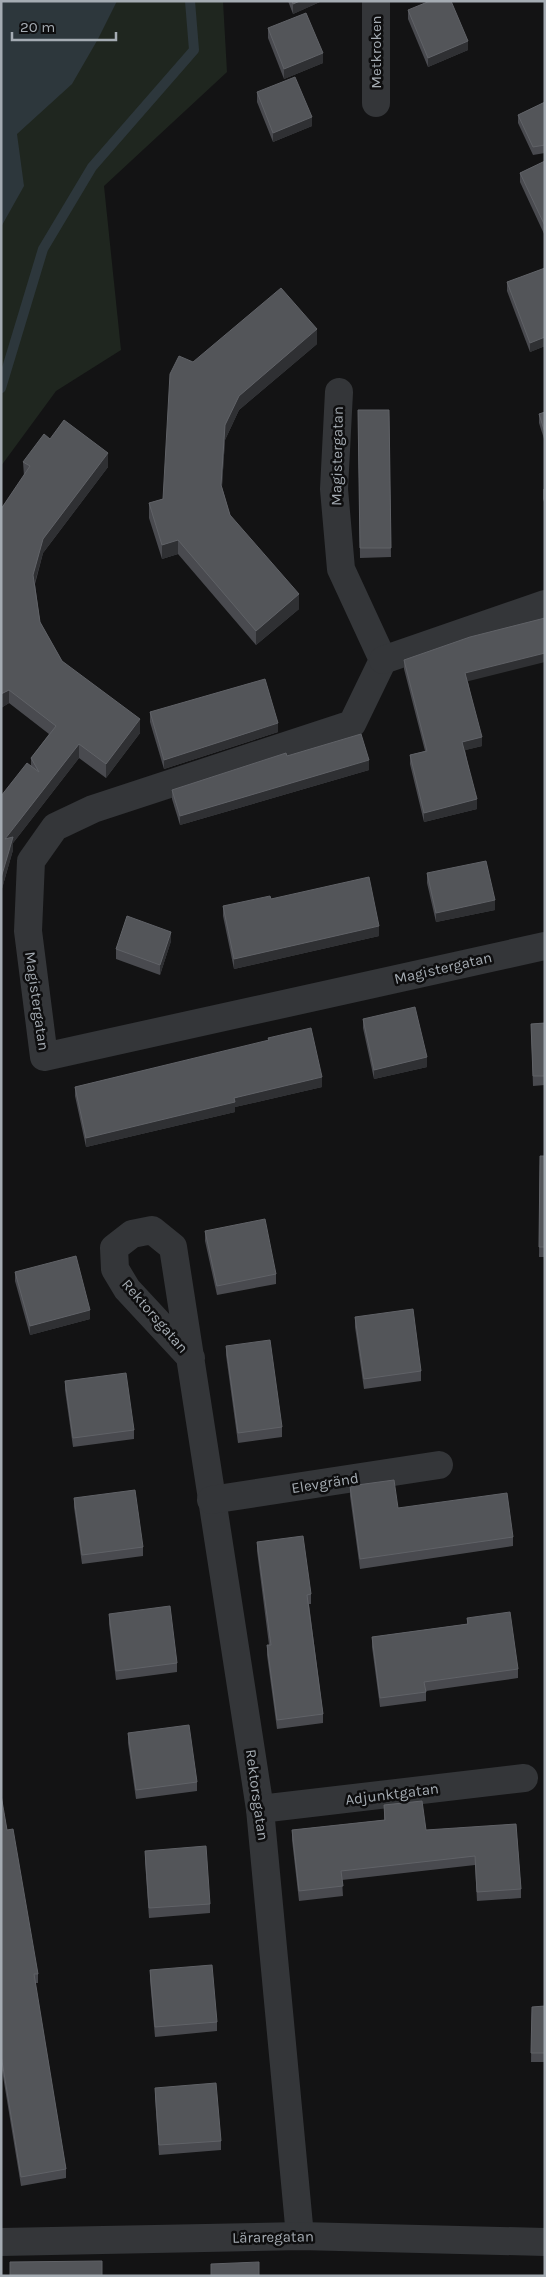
<svg xmlns="http://www.w3.org/2000/svg" width="546" height="2277" font-family="Karla,sans-serif">
	<style>
		.green { fill: #1f261f }
		.water { fill: #2d373c }
		.lines { fill: none; stroke-linecap: round; stroke-linejoin: round }
		.stream { stroke: #2d373c; stroke-width: 10 }
		.minor { stroke: #343639; stroke-width: 28 }
		.wall { fill: #494a4f }
		.shaded-wall { fill: #2f3033 }
		.building { fill: #535559; stroke: #606267 }
		.labels { text-anchor: middle; stroke-width: 5; stroke-linejoin: round; paint-order: stroke }
		.street-label { font-size: 15px; fill: #a5acb3; stroke: #0e0e0f }
	</style>
	<rect width="100%" height="100%" fill="#131314"/>
	<!-- green -->
	<polygon class="green" points="1,1 223,1 227,72 104,186 121,350 56,391 1,466"/>
	<!-- water -->
	<polygon class="water" points="1,1 117,1 98,39 72,84 17,134 24,186 1,227"/>
	<g class="lines">
		<!-- stream -->
		<polyline class="stream" points="1,388 43,249 92,167 194,50 190,1"/>
		<!-- minor -->
		<g class="minor">
			<polyline points="376,1 376,103"/>
			<polyline points="339,392 334,489 341,569 383,660 352,724 93,809 55,827 31,861 28,931 44,1057 545,946"/>
			<polyline points="383,660 545,604"/>
			<polyline points="191,1358 127,1289 115,1269 114,1248 132,1234 152,1230 173,1247 260,1809 300,2236"/>
			<polyline points="211,1500 439,1465"/>
			<polyline points="260,1809 524,1778"/>
			<polyline points="1,2242 300,2236 545,2242"/>
		</g>
	</g>
	<!-- wall -->
	<g class="wall">
		<polygon points="288,1 322,1 293,14"/>
		<polygon points="408,10 468,50 428,67 408,19"/>
		<polygon points="268,28 323,63 284,79 268,38"/>
		<polygon points="257,92 312,126 273,142 257,102"/>
		<polygon points="545,102 545,153 533,155 518,123 518,115"/>
		<polygon points="545,161 545,236 520,182 520,173"/>
		<polygon points="545,268 545,346 530,352 507,291 507,282"/>
		<polygon points="317,344 239,410 225,440 222,487 230,515 299,609 256,645 178,554 162,559 149,518 149,503 163,499 193,362"/>
		<polygon points="358,410 389,410 391,557 360,558"/>
		<polygon points="545,412 545,442 539,423 539,414"/>
		<polygon points="50,439 108,467 43,553 35,584 40,622 62,661 140,733 106,778 79,758 13,843 13,850 1,892 31,766 31,758 49,734 9,703 1,708 1,509 24,476 23,462"/>
		<polygon points="543,489 545,489 545,505 543,499"/>
		<polygon points="404,660 468,682 482,746 465,750 477,809 424,822 410,764 410,755 425,751 404,669"/>
		<polygon points="150,712 278,732 164,769 150,722"/>
		<polygon points="287,756 369,770 180,825 172,799 172,790"/>
		<polygon points="427,873 495,910 436,922 427,883"/>
		<polygon points="271,899 379,936 234,969 223,916 223,906"/>
		<polygon points="171,941 160,975 116,959 116,949"/>
		<polygon points="363,1019 427,1067 374,1079 363,1028"/>
		<polygon points="545,1023 545,1085 533,1086 531,1024"/>
		<polygon points="268,1038 322,1087 235,1107 235,1112 86,1147 75,1096 75,1087 268,1041"/>
		<polygon points="540,1156 545,1156 545,1257 539,1257"/>
		<polygon points="205,1231 276,1274 276,1284 217,1295 205,1241"/>
		<polygon points="15,1272 90,1319 30,1335 15,1281"/>
		<polygon points="355,1317 421,1371 421,1381 364,1389 355,1327"/>
		<polygon points="226,1346 282,1427 282,1437 238,1443 226,1355"/>
		<polygon points="65,1381 134,1430 134,1439 73,1447 65,1390"/>
		<polygon points="350,1486 398,1508 513,1537 513,1546 360,1569 350,1496"/>
		<polygon points="74,1498 143,1547 143,1556 82,1564 74,1507"/>
		<polygon points="257,1542 311,1594 311,1604 309,1604 323,1714 323,1723 277,1729 267,1655 267,1645 269,1645 257,1551"/>
		<polygon points="109,1614 177,1663 177,1672 116,1680 109,1624"/>
		<polygon points="467,1618 518,1669 518,1678 426,1691 426,1701 380,1707 372,1647 372,1637 467,1624"/>
		<polygon points="128,1733 197,1782 197,1791 136,1799 128,1743"/>
		<polygon points="1,1795 7,1830 38,1974 38,1983 35,1983 66,2169 66,2178 21,2186 1,2064"/>
		<polygon points="384,1805 426,1830 516,1824 521,1889 521,1898 477,1901 475,1865 342,1880 343,1896 299,1901 292,1840 292,1830 384,1820"/>
		<polygon points="145,1851 210,1904 210,1913 149,1918 145,1861"/>
		<polygon points="150,1970 217,2022 217,2031 155,2037 150,1980"/>
		<polygon points="545,2006 545,2062 531,2062 532,2007"/>
		<polygon points="155,2088 221,2141 221,2150 159,2155 155,2098"/>
	</g>
	<!-- shaded-wall -->
	<g class="shaded-wall">
		<polygon points="300,1 322,1 293,14 293,4"/>
		<polygon points="468,41 468,50 428,67 428,58"/>
		<polygon points="323,53 323,63 284,79 284,69"/>
		<polygon points="312,117 312,126 273,142 273,133"/>
		<polygon points="317,329 317,344 239,410 225,440 221,500 221,485 225,425 239,396"/>
		<polygon points="545,337 545,346 530,352 530,343"/>
		<polygon points="108,453 108,467 43,553 33,589 33,575 43,539"/>
		<polygon points="178,540 178,554 162,559 162,545"/>
		<polygon points="299,594 299,609 256,645 256,631"/>
		<polygon points="545,653 545,662 465,682 465,673"/>
		<polygon points="9,690 9,703 1,708 1,694"/>
		<polygon points="140,719 140,733 106,778 106,764"/>
		<polygon points="278,723 278,732 164,769 164,760"/>
		<polygon points="482,737 482,746 462,751 462,742"/>
		<polygon points="79,744 79,758 13,843 13,850 1,892 1,878 5,839"/>
		<polygon points="369,760 369,770 180,825 180,816"/>
		<polygon points="477,799 477,809 424,822 424,813"/>
		<polygon points="495,900 495,910 436,922 436,913"/>
		<polygon points="379,926 379,936 234,969 234,959"/>
		<polygon points="171,932 171,941 160,975 160,965"/>
		<polygon points="427,1057 427,1067 374,1079 374,1070"/>
		<polygon points="322,1077 322,1087 235,1107 235,1112 86,1147 86,1138 234,1098"/>
		<polygon points="90,1310 90,1319 30,1335 30,1326"/>
	</g>
	<!-- building -->
	<g class="building">
		<polygon points="292,1 300,1 293,4"/>
		<polygon points="430,1 451,1 468,41 428,58 408,10"/>
		<polygon points="306,13 323,53 284,69 268,28"/>
		<polygon points="295,77 312,117 273,133 257,92"/>
		<polygon points="545,102 545,145 533,147 518,115"/>
		<polygon points="545,161 545,226 520,173"/>
		<polygon points="545,268 545,337 530,343 507,282"/>
		<polygon points="281,288 317,329 239,396 225,425 221,485 230,515 299,594 256,631 178,540 162,545 149,503 163,499 170,374 179,356 193,362"/>
		<polygon points="358,410 389,410 391,548 360,548"/>
		<polygon points="545,412 545,433 539,414"/>
		<polygon points="64,420 108,453 43,539 33,575 40,622 62,661 140,719 106,764 79,744 5,839 13,837 1,878 1,796 27,763 39,772 31,758 56,726 9,690 1,694 1,509 30,466 23,462 44,434 50,439"/>
		<polygon points="545,618 545,653 465,673 482,737 462,742 477,799 424,813 410,755 427,751 404,660 470,637"/>
		<polygon points="265,679 278,723 164,760 150,712"/>
		<polygon points="361,734 369,760 180,816 172,790 286,753 287,756"/>
		<polygon points="486,861 495,900 436,913 427,873"/>
		<polygon points="369,877 379,926 234,959 223,906 270,896 271,899"/>
		<polygon points="127,916 171,932 160,965 116,949"/>
		<polygon points="415,1007 427,1057 374,1070 363,1019"/>
		<polygon points="545,1023 545,1076 533,1076 531,1024"/>
		<polygon points="311,1028 322,1077 234,1098 235,1102 86,1138 75,1087 269,1040 268,1038"/>
		<polygon points="540,1156 545,1156 545,1247 539,1247"/>
		<polygon points="265,1219 276,1274 217,1286 205,1231"/>
		<polygon points="76,1256 90,1310 30,1326 15,1272"/>
		<polygon points="413,1309 421,1371 364,1379 355,1317"/>
		<polygon points="270,1340 282,1427 238,1433 226,1346"/>
		<polygon points="126,1373 134,1430 73,1438 65,1381"/>
		<polygon points="394,1480 398,1508 507,1493 513,1537 360,1559 350,1486"/>
		<polygon points="135,1490 143,1547 82,1555 74,1498"/>
		<polygon points="303,1536 311,1594 307,1595 323,1714 277,1720 267,1645 271,1645 257,1542"/>
		<polygon points="170,1606 177,1663 116,1671 109,1614"/>
		<polygon points="510,1612 518,1669 424,1682 426,1692 380,1698 372,1637 468,1624 467,1618"/>
		<polygon points="189,1725 197,1782 136,1790 128,1733"/>
		<polygon points="1,1795 7,1830 13,1829 38,1974 34,1974 66,2169 21,2177 1,2055"/>
		<polygon points="422,1801 426,1830 516,1824 521,1889 477,1892 475,1856 341,1871 343,1886 299,1891 292,1830 385,1820 384,1805"/>
		<polygon points="206,1846 210,1904 149,1908 145,1851"/>
		<polygon points="212,1965 217,2022 155,2027 150,1970"/>
		<polygon points="545,2006 545,2053 531,2053 532,2007"/>
		<polygon points="216,2083 221,2141 159,2145 155,2088"/>
		<polygon points="102,2261 102,2276 10,2276 10,2262"/>
		<polygon points="259,2262 259,2276 211,2276 211,2264"/>
	</g>
	<g class="labels">
		<!-- street labels -->
		<g class="street-label">
			<text transform="translate(376 52) rotate(-90)" y="5">Metkroken</text>
			<text transform="translate(337 456) rotate(-89)" y="5">Magistergatan</text>
			<text transform="translate(443 968) rotate(-13)" y="5">Magistergatan</text>
			<text transform="translate(37 1001) rotate(82)" y="5">Magistergatan</text>
			<text transform="translate(155 1316) rotate(49)" y="5">Rektorsgatan</text>
			<text transform="translate(325 1483) rotate(-9)" y="5">Elevgränd</text>
			<text transform="translate(392 1794) rotate(-7)" y="5">Adjunktgatan</text>
			<text transform="translate(257 1795) rotate(82)" y="5">Rektorsgatan</text>
			<text transform="translate(273 2237) rotate(-1)" y="5">Läraregatan</text>
		</g>
	</g>
	<!-- border -->
	<rect width="546" height="2277" fill="none" stroke="#a5acb3" stroke-width="5"/>
	<!-- scale -->
	<path d="M12 32v8h104v-8" fill="none" stroke="#a5acb3" stroke-width="2.5"/>
	<text x="20" y="32" font-size="15" fill="#a5acb3" stroke="#0e0e0f" stroke-width="4" paint-order="stroke">20 m</text>
</svg>
